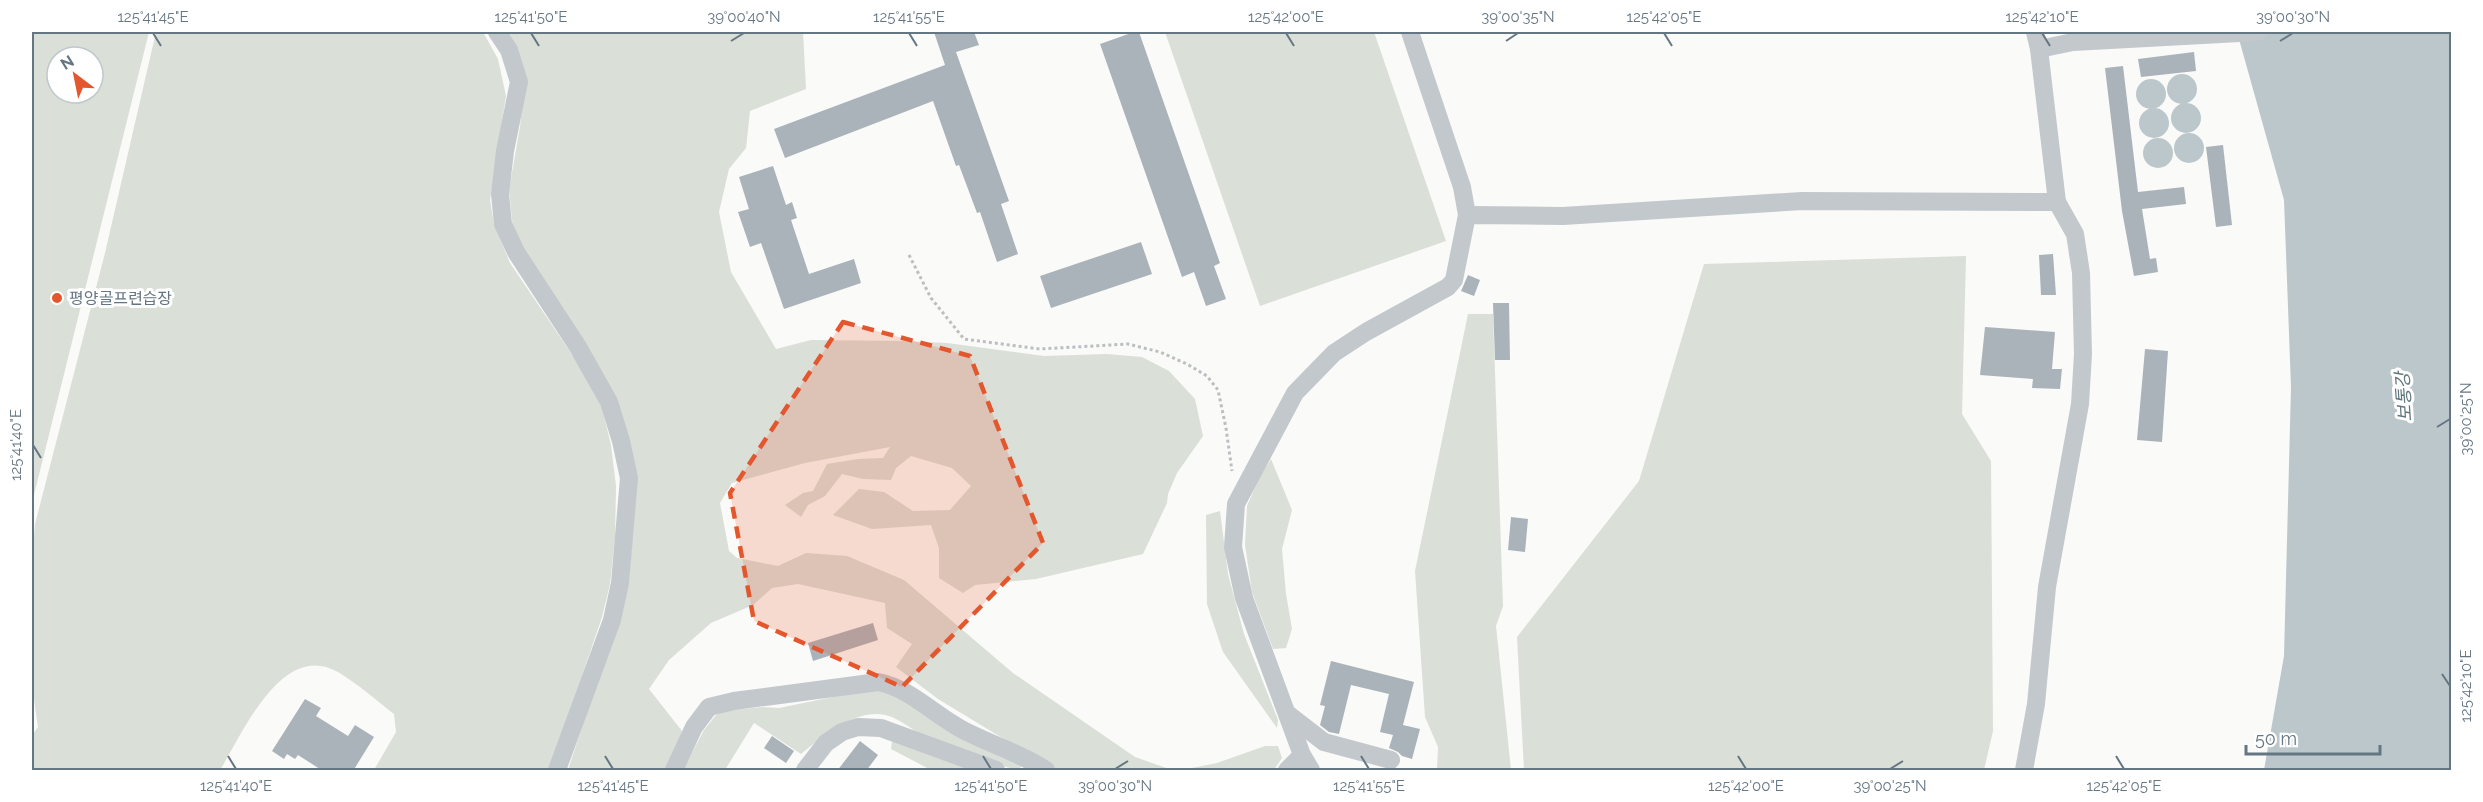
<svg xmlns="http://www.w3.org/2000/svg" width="2483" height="802" font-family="Raleway,'Noto Sans KR',sans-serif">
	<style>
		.green { fill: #dadfd7; fill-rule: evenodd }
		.water { fill: #bbc7cb }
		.building { fill: #aab3b9 }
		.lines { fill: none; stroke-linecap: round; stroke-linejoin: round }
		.path { stroke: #bbbfc2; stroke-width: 3; stroke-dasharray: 3 3; stroke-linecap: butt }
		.minor { stroke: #c3c8cc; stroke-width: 18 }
		.marked { fill: #e4572e; fill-opacity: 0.2; stroke: #e4572e; stroke-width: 4.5; stroke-dasharray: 12 8; stroke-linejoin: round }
		.ticks { fill: none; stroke: #657683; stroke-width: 2 }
		.poi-dot { fill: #e4572e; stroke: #fff; stroke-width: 2 }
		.labels { text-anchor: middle; stroke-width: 6; stroke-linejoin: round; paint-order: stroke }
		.poi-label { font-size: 16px; fill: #657683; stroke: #fff; text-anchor: start }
		.water-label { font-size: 18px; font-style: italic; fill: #60757c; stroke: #fff }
		.neatline { fill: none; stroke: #657683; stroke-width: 2 }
		.ticks-label { font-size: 15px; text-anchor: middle; fill: #657683 }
	</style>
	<rect width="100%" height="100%" fill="#fafaf8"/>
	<!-- green -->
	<g class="green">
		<path d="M32 32H149L32 503ZM57 57H93V93H57Z"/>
		<path d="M156 32H483L498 59 506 96 490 200 494 224 510 263 577 362 602 408 611 445 616 486 615 537 610 584 602 617 550 770H374L396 732 394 714C376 700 358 684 338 672 282 640 243 733 220 770H32V735L38 727C27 661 29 591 35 524L105 253Z"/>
		<polygon points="506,32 803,32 806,89 750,111 746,148 729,169 719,212 731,272 776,349 811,340 903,341 947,343 1044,356 1107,354 1142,357 1169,371 1195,399 1203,436 1177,473 1168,494 1167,503 1143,554 1036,579 975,585 963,593 939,578 939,548 931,525 872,529 833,515 859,489 884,492 913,511 950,510 971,486 952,468 911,456 896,468 891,480 863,479 842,474 825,496 808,505 801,517 785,505 803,493 813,491 827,464 858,459 883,458 890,447 805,463 732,483 720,503 729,551 737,558 778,566 806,553 847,556 904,580 1013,673 1135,757 1172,770 1055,770 938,699 896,667 912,644 887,628 885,603 798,584 772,588 753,605 711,623 669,660 649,689 682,731 670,770 568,770 605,657 621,620 629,581 637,474 513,230 509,190 520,127 525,77"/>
		<polygon points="1165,32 1374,32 1446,241 1260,306"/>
		<polygon points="1966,256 1962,414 1991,461 1993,731 1984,770 1524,770 1517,637 1639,481 1704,264"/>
		<polygon points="1468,314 1493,314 1503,606 1496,626 1511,770 1437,770 1438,747 1425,717 1415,571"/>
		<polygon points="1271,459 1292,510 1282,549 1286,594 1292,629 1286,648 1273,649 1252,592 1245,545 1247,506 1259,478"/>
		<polygon points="1220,511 1228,574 1244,634 1278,720 1277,728 1223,652 1207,604 1206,515"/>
		<path d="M867 690 888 691 1023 763 1019 770H1016C990 761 961 756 936 744 921 737 908 724 892 717 861 704 824 735 801 754L754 723 725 770H683L704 730 716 715 723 711 762 707 779 708Z"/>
		<polygon points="892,741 975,770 931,770 891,749"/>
		<polygon points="1265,746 1278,746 1282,758 1274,770 1182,770 1217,763"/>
	</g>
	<!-- water -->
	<g class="water">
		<polygon points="2237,32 2451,32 2451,770 2264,770 2284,656 2291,387 2284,200"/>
		<circle cx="2182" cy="89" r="15"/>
		<circle cx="2151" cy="94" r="15"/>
		<circle cx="2186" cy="118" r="15"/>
		<circle cx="2154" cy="123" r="15"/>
		<circle cx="2189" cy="148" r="15"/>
		<circle cx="2158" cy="153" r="15"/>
	</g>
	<!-- building -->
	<g class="building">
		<polygon points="934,32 974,32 979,45 956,52 1009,201 1001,204 1018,254 997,262 980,212 977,213 959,165 956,166 933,101 785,158 774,129 945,65"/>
		<polygon points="1134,32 1139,32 1220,263 1214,266 1226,299 1206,306 1194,272 1182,277 1100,44"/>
		<polygon points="2194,52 2196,71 2141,77 2138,59"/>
		<polygon points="2123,66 2138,192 2184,187 2186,204 2142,209 2150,259 2156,258 2158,272 2134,276 2122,211 2105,68"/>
		<polygon points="2223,145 2232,225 2216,227 2206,147"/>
		<polygon points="773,166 786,205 792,202 797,218 791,220 809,274 854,259 861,283 784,309 761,243 750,247 738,212 749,209 739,177"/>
		<polygon points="1141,242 1152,274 1051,308 1040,276"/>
		<polygon points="2053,254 2056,295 2041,295 2039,255"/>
		<polygon points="1468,275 1480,280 1474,296 1461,291"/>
		<polygon points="1493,303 1509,303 1510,360 1495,360"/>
		<polygon points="1985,327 2055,332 2052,369 2062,369 2060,389 2032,388 2033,379 1980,375"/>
		<polygon points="2145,349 2168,351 2162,442 2137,440"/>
		<polygon points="1511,517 1528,519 1525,552 1508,550"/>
		<polygon points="873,623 878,640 813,661 808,643"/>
		<polygon points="1331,661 1414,682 1403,725 1420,729 1412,759 1402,756 1398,752 1389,748 1393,735 1380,732 1389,694 1351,685 1339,734 1329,732 1320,725 1325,706 1320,705"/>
		<polygon points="305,699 321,708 316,716 348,736 355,725 374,737 353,771 323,771 298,755 295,759 287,754 284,759 272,751"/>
		<polygon points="772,736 794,751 786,763 764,748"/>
		<polygon points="860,741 878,755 866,771 837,771"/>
	</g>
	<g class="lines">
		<!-- path -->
		<polyline class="path" points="909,255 931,298 964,339 1040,349 1128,344 1160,352 1187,364 1207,376 1218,390 1226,428 1232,471"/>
		<!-- minor -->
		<g class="minor">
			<polyline points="497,32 509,50 519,82 505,151 500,194 503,224 516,252 578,347 609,402 621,441 629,478 620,583 612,620 557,770"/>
			<polyline points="1410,32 1462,187 1467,215"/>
			<polyline points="2035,32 2039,49"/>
			<polyline points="1289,715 1324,742 1391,760"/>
			<path d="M674 770 694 727 709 707 734 701 878 682C910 688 934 715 963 730 990 744 1020 753 1046 770"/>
			<polyline points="805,770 826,743 842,732 858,727 881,728 996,770"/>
			<polyline points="1287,770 1302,755"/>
			<polyline points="1311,770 1302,755 1244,598 1233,547 1236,504 1295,393 1334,353 1366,332 1448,287 1454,280 1467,215 1563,216 1802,201 2057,202 2039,49 2073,42 2258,32"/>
			<polyline points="2024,770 2036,704 2047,587 2080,404 2083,354 2081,273 2075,234 2057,202"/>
		</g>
	</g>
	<!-- marked area -->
	<path class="marked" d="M843 322 970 356 1043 543 902 687 754 621 730 493Z"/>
	<!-- ticks -->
	<path class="ticks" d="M153 33 161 46M531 33 539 46M909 33 917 46M1286 33 1294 46M1664 33 1672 46M2042 33 2050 46M731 41 744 33M1506 41 1518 33M2280 41 2293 33M2437 427 2450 419M33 445 41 458M2442 674 2450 686M228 756 236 769M605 756 613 769M983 756 991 769M1361 756 1369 769M1738 756 1746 769M2116 756 2124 769M1115 769 1128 761M1890 769 1903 761"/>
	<!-- markers -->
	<circle class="poi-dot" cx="57" cy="298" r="6"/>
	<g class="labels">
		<!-- poi labels -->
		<g class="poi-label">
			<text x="69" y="304">평양골프련습장</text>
		</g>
		<!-- water labels -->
		<g class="water-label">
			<text transform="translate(2404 397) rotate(-94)" y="6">보통강</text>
		</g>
	</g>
	<!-- border -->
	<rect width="2483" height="802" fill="none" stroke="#ffffff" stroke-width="66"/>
	<!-- north arrow -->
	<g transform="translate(75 75) rotate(328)"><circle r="28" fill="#ffffff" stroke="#c1c8cd" stroke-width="1.5"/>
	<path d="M0-4.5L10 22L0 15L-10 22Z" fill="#e4572e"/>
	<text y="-9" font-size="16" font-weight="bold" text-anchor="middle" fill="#657683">N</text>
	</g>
	<!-- scale -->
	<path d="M2246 745v9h134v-9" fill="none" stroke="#657683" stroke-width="3"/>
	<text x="2255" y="745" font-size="18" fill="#657683" stroke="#ffffff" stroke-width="4.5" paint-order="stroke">50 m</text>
	<rect x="33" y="33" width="2417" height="736" class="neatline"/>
	<g class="ticks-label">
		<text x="153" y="22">125°41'45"E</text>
		<text x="531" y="22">125°41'50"E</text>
		<text x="744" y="22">39°00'40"N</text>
		<text x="909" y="22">125°41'55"E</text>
		<text x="1286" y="22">125°42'00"E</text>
		<text x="1518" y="22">39°00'35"N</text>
		<text x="1664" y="22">125°42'05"E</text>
		<text x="2042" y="22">125°42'10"E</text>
		<text x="2293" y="22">39°00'30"N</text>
		<text transform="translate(2466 419) rotate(-90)" y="5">39°00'25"N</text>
		<text transform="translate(16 445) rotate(-90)" y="5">125°41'40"E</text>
		<text transform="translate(2466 686) rotate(-90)" y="5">125°42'10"E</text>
		<text x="236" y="791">125°41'40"E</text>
		<text x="613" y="791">125°41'45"E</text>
		<text x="991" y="791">125°41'50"E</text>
		<text x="1115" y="791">39°00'30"N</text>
		<text x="1369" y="791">125°41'55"E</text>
		<text x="1746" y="791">125°42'00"E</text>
		<text x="1890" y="791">39°00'25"N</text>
		<text x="2124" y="791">125°42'05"E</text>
	</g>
</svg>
